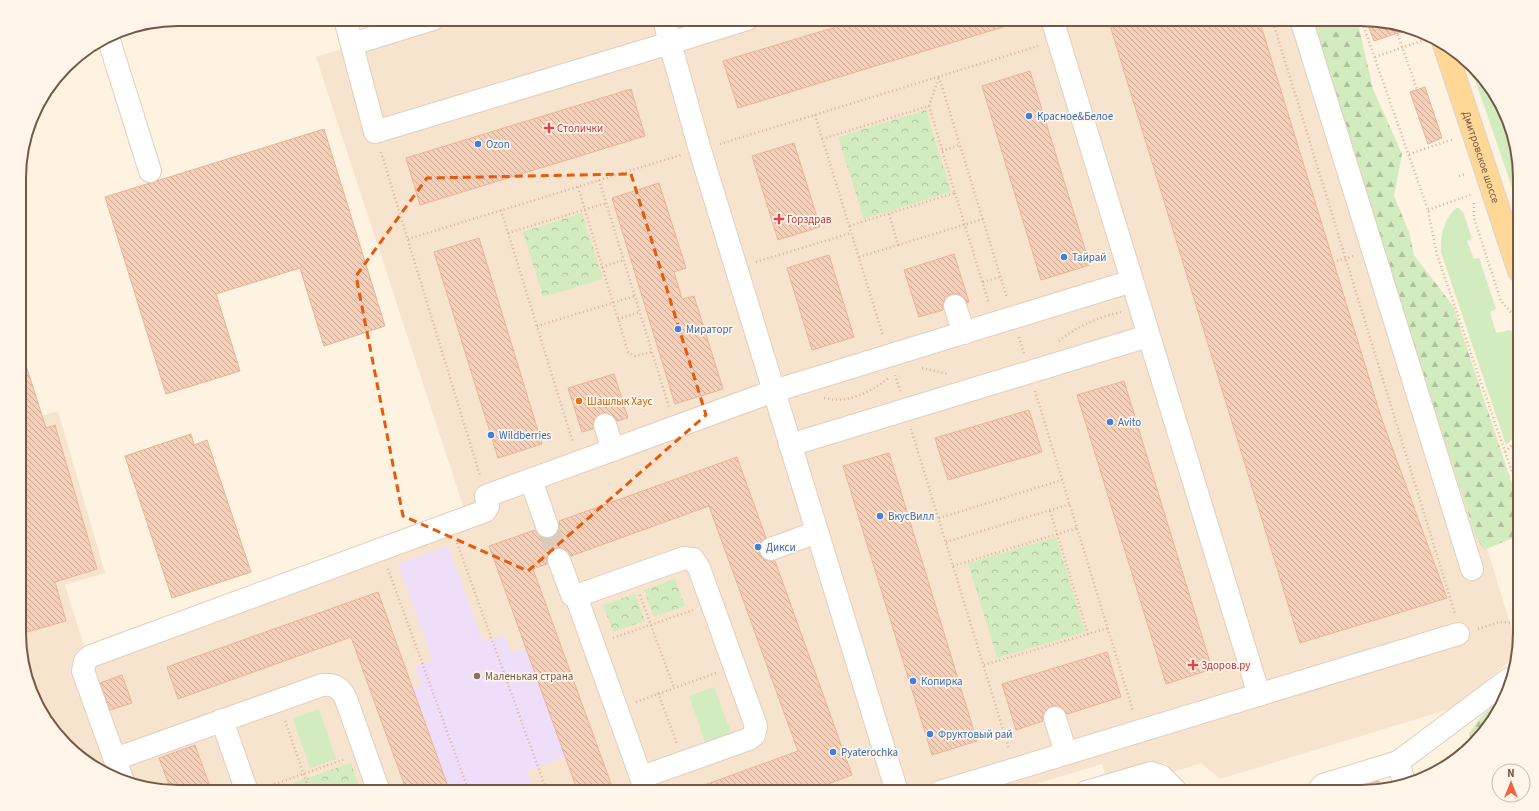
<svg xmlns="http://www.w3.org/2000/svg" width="1539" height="811" font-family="'Source Sans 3',sans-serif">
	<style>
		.residential { fill: #f6e4cf }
		.education { fill: #efdefa }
		.grass { fill: #d2ecbf }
		.forest { fill: url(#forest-firs) }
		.park { fill: url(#park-crowns) }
		.building { fill: url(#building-back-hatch); stroke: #e9b496 }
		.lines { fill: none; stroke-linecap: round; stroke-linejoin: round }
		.minor-tunnel { stroke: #dccbba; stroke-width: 22; stroke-dasharray: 22 11; stroke-linecap: butt }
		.minor-casing { stroke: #e2cebc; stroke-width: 24 }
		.major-casing { stroke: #dcd3cf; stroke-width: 24 }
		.path { stroke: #dab29a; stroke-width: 2.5; stroke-dasharray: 1 3; stroke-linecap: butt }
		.minor { stroke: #fff; stroke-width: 22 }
		.major { stroke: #ffd797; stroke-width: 22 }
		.marked { fill: none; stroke: #e8590c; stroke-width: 3; stroke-dasharray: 8 5; stroke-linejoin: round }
		.shop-dot { fill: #3f7fe0; stroke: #fff6e9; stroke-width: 1.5 }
		.health-dot { fill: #e0444e; stroke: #fff6e9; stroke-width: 1.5 }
		.food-dot { fill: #e8710a; stroke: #fff6e9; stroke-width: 1.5 }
		.education-dot { fill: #8d6e63; stroke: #fff6e9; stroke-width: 1.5 }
		.labels { text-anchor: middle; stroke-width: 3.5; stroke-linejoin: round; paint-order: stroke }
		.shop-label { font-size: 11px; fill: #366cbe; stroke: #fff6e9; text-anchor: start }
		.health-label { font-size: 11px; fill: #be3a42; stroke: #fff6e9; text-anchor: start }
		.street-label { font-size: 11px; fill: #775746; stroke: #fff6e9 }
		.food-label { font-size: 11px; fill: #c56008; stroke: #fff6e9; text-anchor: start }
		.education-label { font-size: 11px; fill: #785e54; stroke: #fff6e9; text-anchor: start }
		.rim { fill: none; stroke: #775746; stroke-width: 2 }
	</style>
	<defs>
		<pattern id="forest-firs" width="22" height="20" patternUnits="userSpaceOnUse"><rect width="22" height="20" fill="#d2ecbf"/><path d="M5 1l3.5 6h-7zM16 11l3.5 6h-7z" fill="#afc29d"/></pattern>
		<pattern id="park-crowns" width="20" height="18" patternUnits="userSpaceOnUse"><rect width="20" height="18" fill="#d2ecbf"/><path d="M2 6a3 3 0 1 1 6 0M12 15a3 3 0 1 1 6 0" fill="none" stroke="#afc29d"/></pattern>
		<pattern id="building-back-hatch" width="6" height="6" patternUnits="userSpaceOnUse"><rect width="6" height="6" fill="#f5cfb7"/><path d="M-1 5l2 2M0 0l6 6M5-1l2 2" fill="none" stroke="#cbab97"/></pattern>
	</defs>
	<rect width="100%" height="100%" fill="#fef2e1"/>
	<!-- residential -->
	<polygon class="residential" points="440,19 1325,19 1517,646 1514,658 1453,708 1220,779 1201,763 1170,773 1166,762 1107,780 1102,764 1023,788 1024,792 178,792 107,776 73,752 46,722 20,654 20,422 58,411 105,573 65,585 85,649 465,512 316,57"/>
	<!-- education -->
	<polygon class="education" points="448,546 483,642 505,635 511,653 526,648 565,757 527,771 535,792 450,792 413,689 421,685 415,667 433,660 398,564"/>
	<!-- grass -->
	<g class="grass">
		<polygon points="1469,62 1493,89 1519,157 1519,208"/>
		<path d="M1456 208H1459L1464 214 1472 239 1467 241 1474 259 1479 258 1496 309 1490 312 1496 333 1510 330C1524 339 1519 413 1519 432L1506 445 1441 252C1440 236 1444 219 1456 208Z"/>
		<polygon points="714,687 731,733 705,742 689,696"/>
		<polygon points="319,709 336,759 310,768 293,719"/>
	</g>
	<!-- forest -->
	<g class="forest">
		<polygon points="1309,19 1357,19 1373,89 1402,154 1394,196 1409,232 1414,255 1453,306 1519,505 1520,535 1484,550 1476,537"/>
		<path d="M1504 703 1480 738 1473 744 1469 733C1478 721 1487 705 1504 703Z"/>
	</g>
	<!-- park -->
	<g class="park">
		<polygon points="926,110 951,192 864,219 838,137"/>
		<polygon points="582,213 603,279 543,297 523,232"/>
		<polygon points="1056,537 1085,632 997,658 968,563"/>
		<polygon points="675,579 685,606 654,617 644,590"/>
		<polygon points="635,594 645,621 613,632 603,605"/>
		<polygon points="351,763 361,792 268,792"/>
	</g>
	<!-- building -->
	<g class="building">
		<polygon points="862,19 1016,19 1016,23 738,108 723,61"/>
		<polygon points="1108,19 1259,19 1381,417 1447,598 1300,643"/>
		<polygon points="1366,20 1377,23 1407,30 1374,41"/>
		<polygon points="1030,71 1090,265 1041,280 982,86"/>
		<polygon points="1425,87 1442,138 1428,144 1410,92"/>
		<polygon points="631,89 645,136 420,205 406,158"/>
		<polygon points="324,129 385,326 324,346 300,268 216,294 240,371 166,394 105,197"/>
		<polygon points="794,143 820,227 778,240 752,156"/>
		<polygon points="659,183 686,268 674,272 682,299 694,296 723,389 675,404 612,198"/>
		<polygon points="479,238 542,444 498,458 434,252"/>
		<polygon points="954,254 969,302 967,303 964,297 958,294 951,294 945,298 943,304 943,310 919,317 904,270"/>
		<polygon points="829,255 854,337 812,350 787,268"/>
		<polygon points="23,356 46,428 55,425 97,569 55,582 66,621 20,634 20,357"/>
		<polygon points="614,374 628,418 617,421 613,416 607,413 602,413 596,417 593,423 593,429 582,432 568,388"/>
		<polygon points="1124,381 1212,669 1166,684 1077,395"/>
		<polygon points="1029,410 1042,452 948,480 935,438"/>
		<polygon points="191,434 194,445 207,440 251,572 172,598 125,456"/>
		<polygon points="889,453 977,741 932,755 843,466"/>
		<polygon points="737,457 766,538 761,541 759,547 759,553 763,559 769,561 775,561 852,775 807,792 692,792 691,790 798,751 709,506 571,556 567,550 561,548 555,548 549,552 547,558 547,564 533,569 614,792 578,792 489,546 535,530 539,535 544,538 551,538 556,534 559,529 559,521"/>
		<polygon points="378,592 450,792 407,792 351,637 178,699 167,667"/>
		<polygon points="1107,652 1121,697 1067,714 1063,709 1057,706 1052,706 1046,710 1043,716 1043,721 1016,730 1002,684"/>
		<polygon points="122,675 132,703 110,710 100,683"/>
		<polygon points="195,745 212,792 171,790 159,758"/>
		<polygon points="1379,781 1382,790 1371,792 1344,792"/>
	</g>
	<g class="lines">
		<!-- minor-tunnel -->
		<polyline class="minor-tunnel" points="547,526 559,560"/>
		<!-- minor casing -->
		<g class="minor-casing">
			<g id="minor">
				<polyline points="345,19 375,132 670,43 700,150 897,792"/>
				<polyline points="664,19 670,43 747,19"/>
				<polyline points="1052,19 1259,695"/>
				<polyline points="1301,19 1472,569"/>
				<polyline points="108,37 150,171"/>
				<polyline points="352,44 433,19"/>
				<polyline points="955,306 964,333"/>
				<polyline points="605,425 613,450"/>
				<polyline points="790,445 1148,336"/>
				<polyline points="531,480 547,526"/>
				<polyline points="771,549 817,532"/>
				<polyline points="559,560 572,595 576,596 646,791"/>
				<polyline points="576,596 684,558 693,559 699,568 756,726 754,735 749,739 642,777"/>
				<polyline points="1055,718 1066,753"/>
				<polyline points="222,720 247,792"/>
				<path d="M115 759 322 685C335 684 341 688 346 699L379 792"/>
				<polyline points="1398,762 1405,785"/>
				<polyline points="122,779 83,671 85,661 91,656 485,511 488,506 486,496 774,391 1132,281"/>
				<polyline points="940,792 1458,634"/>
				<polyline points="1086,792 1151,773 1161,776 1177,792"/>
				<polyline points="1317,792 1323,785 1398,762 1509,679"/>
			</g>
		</g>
		<!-- major casing -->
		<g class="major-casing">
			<g id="major">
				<path id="s1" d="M1444 44 1519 271"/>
			</g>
		</g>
		<!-- path -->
		<g class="path">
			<polyline points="1272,19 1455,614"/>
			<polyline points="1361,19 1428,210 1437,255 1520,495"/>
			<polyline points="1395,27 1417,89"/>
			<polyline points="1375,57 1424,40"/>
			<polyline points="939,77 1007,298"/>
			<polyline points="929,106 939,77"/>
			<polyline points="815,115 883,336"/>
			<polyline points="822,139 929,106 955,193 849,226"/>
			<polyline points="720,144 1038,46"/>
			<polyline points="942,151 960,145"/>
			<polyline points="381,152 480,476"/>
			<polyline points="1409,154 1454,139"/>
			<polyline points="1459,176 1466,174"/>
			<polyline points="599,180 669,407"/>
			<polyline points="578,187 628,352 635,356 652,352"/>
			<polyline points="955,193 989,304"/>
			<polyline points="1474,203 1474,218 1501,301 1515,317 1519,328"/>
			<polyline points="501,210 573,443"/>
			<polyline points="1428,210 1473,194"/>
			<polyline points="508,233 606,203"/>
			<polyline points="408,239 681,155"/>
			<polyline points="898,245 983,219"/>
			<polyline points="859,257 898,245 889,214"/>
			<polyline points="756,262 851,233"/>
			<polyline points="1333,262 1354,256"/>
			<polyline points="602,267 624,260"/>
			<polyline points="983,282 1000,277"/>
			<polyline points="618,319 640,312"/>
			<polyline points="537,326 635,296"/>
			<polyline points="1019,337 1024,354"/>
			<path d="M1059 341C1077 326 1099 317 1121 312"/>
			<polyline points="922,368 948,374"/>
			<polyline points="895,375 900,391"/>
			<polyline points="1035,391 1133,711"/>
			<path d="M824 398C849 404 870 392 889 378"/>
			<polyline points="911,429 1009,749"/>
			<polyline points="1505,452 1519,438"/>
			<polyline points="1050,511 1088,634 1108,628"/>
			<polyline points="939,518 1062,480"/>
			<polyline points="946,542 1070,504"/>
			<polyline points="457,543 547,792"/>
			<polyline points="953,566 1077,528"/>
			<polyline points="388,569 469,792"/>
			<polyline points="640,595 674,688"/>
			<polyline points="1478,629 1499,622 1520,623"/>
			<polyline points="613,638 693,610"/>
			<polyline points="984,665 1088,634"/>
			<polyline points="658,693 677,744"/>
			<polyline points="636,702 716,673"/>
			<polyline points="285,721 310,792"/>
			<polyline points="267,787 345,759"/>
		</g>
		<!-- minor -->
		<use href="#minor" class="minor"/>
		<!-- major -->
		<use href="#major" class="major"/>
	</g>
	<!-- marked area -->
	<path class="marked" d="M631 174 706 415 528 571 403 516 356 276 427 178Z"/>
	<!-- markers -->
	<g class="shop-dot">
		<circle cx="1029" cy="116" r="4"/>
		<circle cx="478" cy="144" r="4"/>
		<circle cx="1064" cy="257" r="4"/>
		<circle cx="678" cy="329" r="4"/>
		<circle cx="1110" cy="422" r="4"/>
		<circle cx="491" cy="435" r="4"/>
		<circle cx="880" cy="516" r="4"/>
		<circle cx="758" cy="547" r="4"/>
		<circle cx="913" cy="681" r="4"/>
		<circle cx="930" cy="734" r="4"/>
		<circle cx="833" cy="752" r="4"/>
	</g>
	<g class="health-dot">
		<path d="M547 122h4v4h4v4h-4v4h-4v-4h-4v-4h4z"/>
		<path d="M777 213h4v4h4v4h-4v4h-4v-4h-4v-4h4z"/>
		<path d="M1191 659h4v4h4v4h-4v4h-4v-4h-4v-4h4z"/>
	</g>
	<circle class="food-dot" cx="579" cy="401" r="4"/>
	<circle class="education-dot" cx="477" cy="676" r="4"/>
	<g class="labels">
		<!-- shop labels -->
		<g class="shop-label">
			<text x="1037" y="120">Красное&amp;Белое</text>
			<text x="486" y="148">Ozon</text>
			<text x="1072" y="261">Тайрай</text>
			<text x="686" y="333">Мираторг</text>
			<text x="1118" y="426">Avito</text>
			<text x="499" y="439">Wildberries</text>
			<text x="888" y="520">ВкусВилл</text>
			<text x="766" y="551">Дикси</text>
			<text x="921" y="685">Копирка</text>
			<text x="938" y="738">Фруктовый рай</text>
			<text x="841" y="756">Pyaterochka</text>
		</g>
		<!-- health labels -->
		<g class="health-label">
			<text x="557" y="132">Столички</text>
			<text x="787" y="223">Горздрав</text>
			<text x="1201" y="669">Здоров.ру</text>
		</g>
		<!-- street labels -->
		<g class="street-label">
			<text dy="4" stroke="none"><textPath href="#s1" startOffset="119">Дмитровское шоссе</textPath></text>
		</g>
		<!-- food labels -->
		<g class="food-label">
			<text x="587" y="405">Шашлык Хаус</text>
		</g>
		<!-- education labels -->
		<g class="education-label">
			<text x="485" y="680">Маленькая страна</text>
		</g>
	</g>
	<!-- crop -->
	<path d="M0 0H1539V811H0ZM178 26H1361A152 152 0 0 1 1513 178V633A152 152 0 0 1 1361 785H178A152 152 0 0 1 26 633V178A152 152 0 0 1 178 26Z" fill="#fff6e9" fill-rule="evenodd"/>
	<path class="rim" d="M178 26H1361A152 152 0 0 1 1513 178V633A152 152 0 0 1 1361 785H178A152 152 0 0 1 26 633V178A152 152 0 0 1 178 26Z"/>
	<!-- north arrow -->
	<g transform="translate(1511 783)"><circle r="19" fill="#fff6e9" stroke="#c9b6a8"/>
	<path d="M0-3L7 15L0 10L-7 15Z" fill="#f0633e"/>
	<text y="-6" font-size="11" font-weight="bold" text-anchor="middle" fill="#775746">N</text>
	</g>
</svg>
